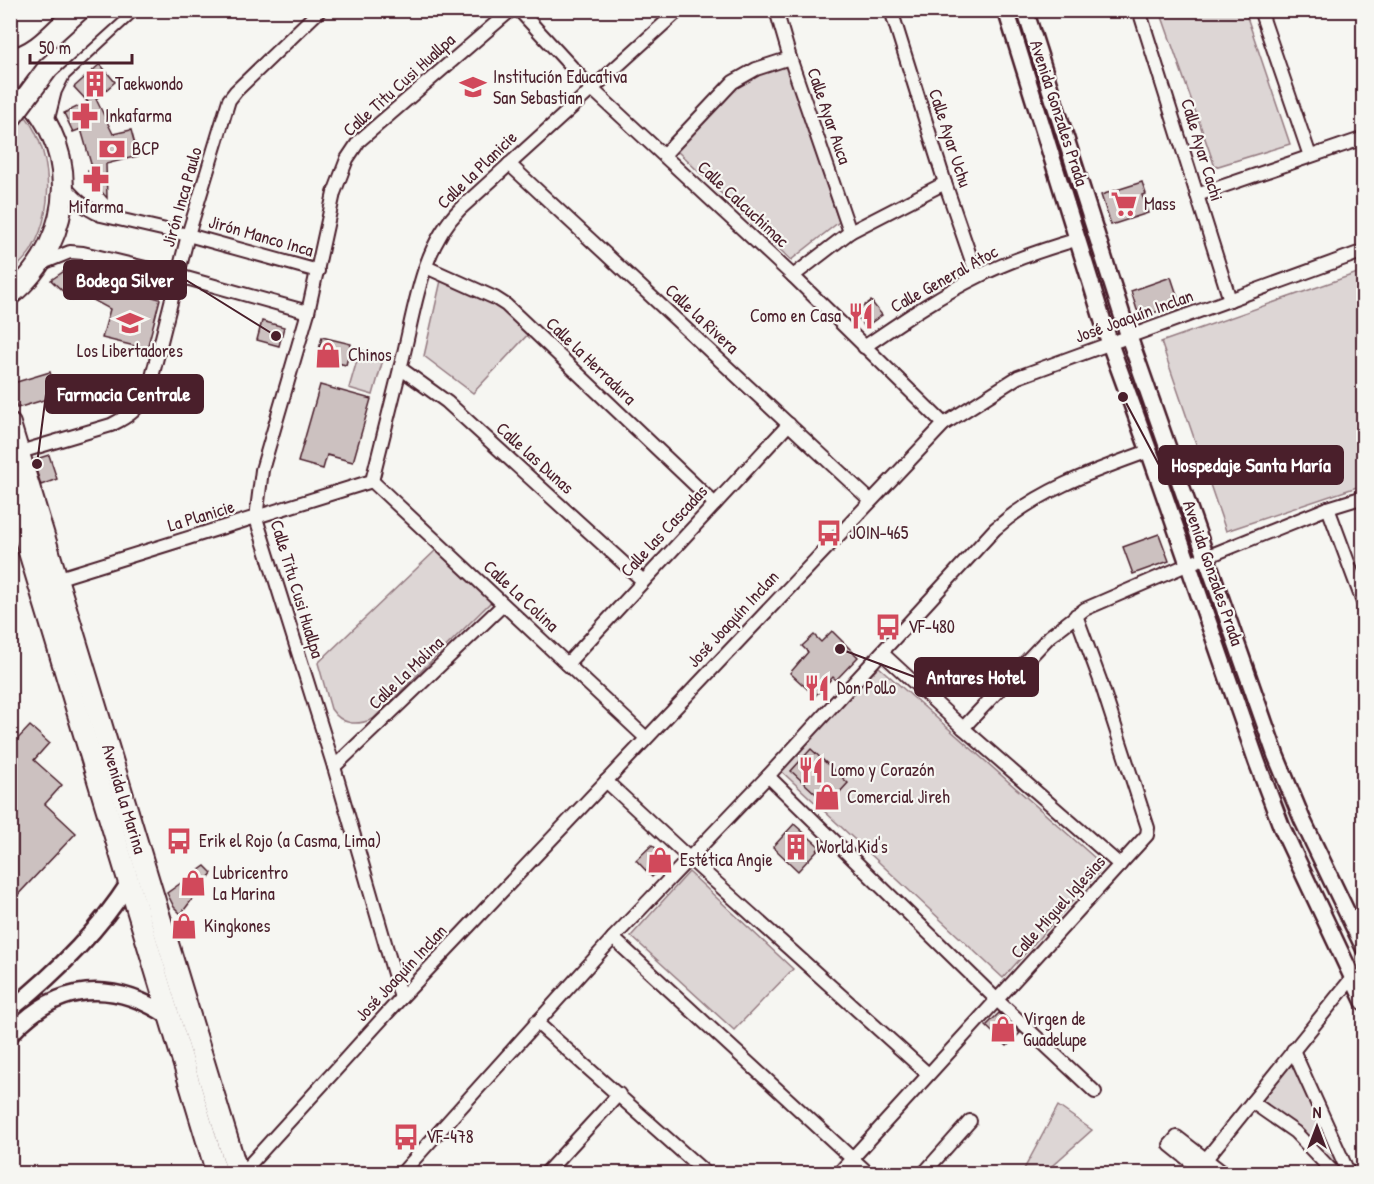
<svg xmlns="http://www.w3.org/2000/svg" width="1374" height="1184" font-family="'Patrick Hand',sans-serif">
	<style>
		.green { fill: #ddd6d5; stroke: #947a80; stroke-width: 1.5 }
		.building { fill: #ccc1c0; stroke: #4a1f2b; stroke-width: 1.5 }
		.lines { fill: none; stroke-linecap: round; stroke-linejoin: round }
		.minor-casing { stroke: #4a1f2b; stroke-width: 16 }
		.tertiary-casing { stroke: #4a1f2b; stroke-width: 20 }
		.primary-casing { stroke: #4a1f2b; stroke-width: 24 }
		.minor { stroke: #f6f6f2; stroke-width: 12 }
		.tertiary { stroke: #f6f6f2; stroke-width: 15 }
		.primary { stroke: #f6f6f2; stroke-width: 20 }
		.primary-bridge-casing { stroke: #4a1f2b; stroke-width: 24; stroke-linecap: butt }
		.primary-bridge { stroke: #f6f6f2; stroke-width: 20 }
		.labels { text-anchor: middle; stroke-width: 4.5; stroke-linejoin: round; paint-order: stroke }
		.poi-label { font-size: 18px; fill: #4a1f2b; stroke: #f6f6f2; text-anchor: start }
		.street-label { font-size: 18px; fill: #4a1f2b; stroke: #f6f6f2 }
		.leader { fill: none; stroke: #4a1f2b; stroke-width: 2 }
		.callout-dot { fill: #4a1f2b; stroke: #f6f6f2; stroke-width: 2 }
		.callout { fill: #4a1f2b; stroke: #4a1f2b; stroke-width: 2 }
		.callout-label { font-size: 20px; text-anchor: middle; font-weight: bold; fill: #fff }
	</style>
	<rect width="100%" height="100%" fill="#f6f6f2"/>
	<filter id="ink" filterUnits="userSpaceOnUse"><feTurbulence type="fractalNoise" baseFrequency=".0167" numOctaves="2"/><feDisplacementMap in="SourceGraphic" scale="12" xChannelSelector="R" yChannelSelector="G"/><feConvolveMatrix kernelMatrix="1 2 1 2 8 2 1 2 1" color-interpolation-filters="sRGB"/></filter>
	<g filter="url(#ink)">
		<!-- green -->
		<g class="green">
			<polygon points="1160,11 1245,11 1290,144 1215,167"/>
			<polygon points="770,66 787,67 839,222 791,260 676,150 725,95"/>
			<path d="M11 101C52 134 58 205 32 249 27 258 17 266 11 273Z"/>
			<polygon points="1363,271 1363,485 1226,531 1161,342"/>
			<polygon points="442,276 480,288 533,329 473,393 424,356"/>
			<polygon points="360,350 384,356 373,395 349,388"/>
			<path d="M437 549 492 601 373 719C356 726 342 725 331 709L318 663Z"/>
			<polygon points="879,667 1104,866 1003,978 778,768"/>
			<polygon points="689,872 793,969 734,1030 631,936"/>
			<polygon points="1293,1060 1346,1173 1339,1173 1315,1143 1258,1100"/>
			<polygon points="1058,1106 1092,1130 1044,1173 1022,1173"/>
		</g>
		<!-- building -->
		<g class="building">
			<polygon points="100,64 115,82 96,99 113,134 131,130 138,156 106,164 107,198 90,179 88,171 93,171 81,129 73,132 64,113 88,102 74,87"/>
			<polygon points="1142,182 1146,194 1142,195 1148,213 1111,225 1101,195"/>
			<polygon points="78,268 116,287 160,299 147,349 102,338 110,309 75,290 72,300 51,280 63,272"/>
			<polygon points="1171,277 1180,304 1147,315 1137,310 1131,291"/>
			<polygon points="871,301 882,315 865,327 854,313"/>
			<polygon points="262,321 284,327 279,346 257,340"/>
			<polygon points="322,337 351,344 346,365 317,358"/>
			<polygon points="50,372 57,396 17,408 10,384"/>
			<polygon points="320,385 371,399 353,462 327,455 323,469 298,462"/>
			<polygon points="49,455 57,479 41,485 33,460"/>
			<polygon points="1159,534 1169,561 1133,574 1123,547"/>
			<polygon points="832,631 858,657 836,680 833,677 815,696 790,673 808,652 802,646 814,635 821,642"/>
			<polygon points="30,726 49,743 34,760 62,785 45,804 76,833 10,903 10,747"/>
			<polygon points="811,749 848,783 828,805 791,771"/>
			<polygon points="794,824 820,847 798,871 773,847"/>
			<polygon points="652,845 669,860 652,877 636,860"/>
			<polygon points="205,866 212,873 181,914 174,907 167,893"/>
			<polygon points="999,1013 1020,1033 1007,1046 986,1026"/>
		</g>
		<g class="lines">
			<!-- minor casing -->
			<g class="minor-casing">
				<g id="minor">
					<polyline points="519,10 591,88 793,276 944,424"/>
					<polyline points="776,10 790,58 850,232"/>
					<polyline points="891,10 945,183 977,276"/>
					<polyline points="1139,10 1230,300"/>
					<polyline points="1260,10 1310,156"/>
					<polyline points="664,155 733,82 756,69 790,58"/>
					<polyline points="509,164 870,500"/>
					<path d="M63 185C75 198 84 208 101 215L188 235 318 271"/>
					<polyline points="1197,195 1364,138"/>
					<polyline points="40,264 70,252 83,253 179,276 308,312"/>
					<polyline points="426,267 495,298 506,305 715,504"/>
					<polyline points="793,276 850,232 945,183"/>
					<path d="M864 347C901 322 938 296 979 276 1011 260 1044 249 1079 239"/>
					<polyline points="400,368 447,402 642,580"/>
					<path d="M20 452 111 425C131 415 139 409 149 389L188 235 229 100 236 91 320 10"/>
					<path d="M372 481C382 441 392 401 402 361 415 309 421 248 460 209L679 10"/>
					<polyline points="372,481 646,738"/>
					<polyline points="1328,508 1364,605"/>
					<polyline points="53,580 372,481"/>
					<polyline points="882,653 963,728 1120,865"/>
					<polyline points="567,664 789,424"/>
					<polyline points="963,728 1050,636 1085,609 1189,564 1328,508 1364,497"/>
					<polyline points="334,767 503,605"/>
					<polyline points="768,776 997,1000 1095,1092"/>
					<polyline points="606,781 690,859 928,1074"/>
					<polyline points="613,938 869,1174"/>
					<polyline points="401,998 334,767 256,518 262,470 308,312 334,193 347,159 359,141 511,10"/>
					<polyline points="536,1022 707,1174"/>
					<polyline points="1293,1050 1349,1174"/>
					<polyline points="1252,1102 1295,1132 1335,1174"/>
					<polyline points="241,1174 401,998 944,424 1018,377 1364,251"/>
					<path d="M401 1174 613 938 768 776 995 529C1040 489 1094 471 1149 451"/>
					<polyline points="545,1174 619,1094"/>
					<polyline points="838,1174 1147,835 1148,828 1100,680 1076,615"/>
					<polyline points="923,1174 970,1121"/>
					<polyline points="1194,1174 1352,978"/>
					<polyline points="1206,1174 1170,1145 1177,1137 1225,1174"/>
				</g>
			</g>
			<!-- tertiary casing -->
			<g class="tertiary-casing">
				<g id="tertiary">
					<polyline points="1006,10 1110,344 1149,451 1257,762 1282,828 1364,1002"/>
					<polyline points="1025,10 1129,337 1276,756 1302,819 1364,948"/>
					<path d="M10 1010C56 973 97 933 129 883"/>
					<path d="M10 1035C57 982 113 979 170 1017"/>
				</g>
			</g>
			<!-- primary casing -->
			<g class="primary-casing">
				<g id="primary">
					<path d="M10 59C35 55 52 34 69 18"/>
					<polyline points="10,81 42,62 96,10"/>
					<path d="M10 83C83 136 78 240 10 295"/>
					<polyline points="44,118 51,90 60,72 127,10"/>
					<polyline points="10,424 238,1174"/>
					<polyline points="10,489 217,1174"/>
				</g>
			</g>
			<!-- minor -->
			<use href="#minor" class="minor"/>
			<!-- tertiary -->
			<use href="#tertiary" class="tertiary"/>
			<!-- primary -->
			<use href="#primary" class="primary"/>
			<!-- primary-bridge casing -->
			<g class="primary-bridge-casing">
				<polyline id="primary-bridge" points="10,119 48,68 112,10"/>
			</g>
			<!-- primary-bridge -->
			<use href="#primary-bridge" class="primary-bridge"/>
		</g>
	</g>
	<!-- icons -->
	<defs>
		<g id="building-bare" transform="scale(2.07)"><path d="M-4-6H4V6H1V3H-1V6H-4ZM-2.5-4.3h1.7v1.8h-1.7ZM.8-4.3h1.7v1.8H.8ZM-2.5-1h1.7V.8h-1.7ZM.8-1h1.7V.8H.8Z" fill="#d1495b" stroke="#f6f6f2" stroke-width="2.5" paint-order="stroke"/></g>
		<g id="school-bare" transform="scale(2.07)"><path d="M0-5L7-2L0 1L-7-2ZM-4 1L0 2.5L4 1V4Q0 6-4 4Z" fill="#d1495b" stroke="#f6f6f2" stroke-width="2.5" paint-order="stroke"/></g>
		<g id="pharmacy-bare" transform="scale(2.07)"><path d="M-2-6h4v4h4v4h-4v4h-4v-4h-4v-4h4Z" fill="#d1495b" stroke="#f6f6f2" stroke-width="2.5" paint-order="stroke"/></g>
		<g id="bank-bare" transform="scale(2.07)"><path d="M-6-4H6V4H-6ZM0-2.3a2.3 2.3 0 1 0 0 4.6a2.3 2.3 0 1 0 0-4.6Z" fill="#d1495b" stroke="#f6f6f2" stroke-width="2.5" paint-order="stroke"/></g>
		<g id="supermarket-bare" transform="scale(2.07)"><path d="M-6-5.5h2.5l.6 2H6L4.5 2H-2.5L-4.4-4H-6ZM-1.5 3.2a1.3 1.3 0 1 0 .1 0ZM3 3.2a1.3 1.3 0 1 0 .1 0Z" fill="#d1495b" stroke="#f6f6f2" stroke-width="2.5" paint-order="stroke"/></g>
		<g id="restaurant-bare" transform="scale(2.07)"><path d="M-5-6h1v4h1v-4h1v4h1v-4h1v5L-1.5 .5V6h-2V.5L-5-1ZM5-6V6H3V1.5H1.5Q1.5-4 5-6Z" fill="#d1495b" stroke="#f6f6f2" stroke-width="2.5" paint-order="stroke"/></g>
		<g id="shop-bare" transform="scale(2.07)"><path d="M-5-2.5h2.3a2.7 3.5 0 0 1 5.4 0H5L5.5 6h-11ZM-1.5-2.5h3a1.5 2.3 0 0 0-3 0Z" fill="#d1495b" stroke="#f6f6f2" stroke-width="2.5" paint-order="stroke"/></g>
		<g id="bus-bare" transform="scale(2.07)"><path d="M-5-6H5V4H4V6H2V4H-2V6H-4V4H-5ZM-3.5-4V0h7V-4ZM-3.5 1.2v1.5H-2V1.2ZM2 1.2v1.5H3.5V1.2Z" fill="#d1495b" stroke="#f6f6f2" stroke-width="2.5" paint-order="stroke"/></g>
	</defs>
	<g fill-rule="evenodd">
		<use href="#building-bare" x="95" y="84"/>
		<use href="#school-bare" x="473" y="87"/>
		<use href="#pharmacy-bare" x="85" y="116"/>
		<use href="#bank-bare" x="112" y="149"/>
		<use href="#pharmacy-bare" x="96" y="179"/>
		<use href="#supermarket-bare" x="1124" y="204"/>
		<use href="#restaurant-bare" x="861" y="316"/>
		<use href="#school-bare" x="130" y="323"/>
		<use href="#shop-bare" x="328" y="355"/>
		<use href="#bus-bare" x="829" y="533"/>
		<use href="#bus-bare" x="888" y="627"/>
		<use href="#restaurant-bare" x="817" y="688"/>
		<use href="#restaurant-bare" x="811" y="770"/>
		<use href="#shop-bare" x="827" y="797"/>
		<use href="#bus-bare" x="179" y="841"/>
		<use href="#building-bare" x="796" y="847"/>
		<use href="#shop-bare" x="660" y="860"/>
		<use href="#shop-bare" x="193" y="883"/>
		<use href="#shop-bare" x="184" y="926"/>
		<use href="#shop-bare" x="1003" y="1029"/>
		<use href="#bus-bare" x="406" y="1137"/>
	</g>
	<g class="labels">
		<!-- poi labels -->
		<g class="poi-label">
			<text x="493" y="83">Institución Educativa<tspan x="493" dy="21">San Sebastian</tspan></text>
			<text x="115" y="90">Taekwondo</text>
			<text x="105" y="122">Inkafarma</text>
			<text x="132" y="155">BCP</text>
			<text x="1144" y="210">Mass</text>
			<text x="96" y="213" text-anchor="middle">Mifarma</text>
			<text x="841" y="322" text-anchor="end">Como en Casa</text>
			<text x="130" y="357" text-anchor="middle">Los Libertadores</text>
			<text x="348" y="361">Chinos</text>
			<text x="849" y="539">JOIN-465</text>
			<text x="908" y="633">VF-480</text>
			<text x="837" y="694">Don Pollo</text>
			<text x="831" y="776">Lomo y Corazón</text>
			<text x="847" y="803">Comercial Jireh</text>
			<text x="199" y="847">Erik el Rojo (a Casma, Lima)</text>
			<text x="816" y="853">World Kid's</text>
			<text x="680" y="866">Estética Angie</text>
			<text x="213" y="879">Lubricentro<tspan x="213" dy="21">La Marina</tspan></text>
			<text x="204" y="932">Kingkones</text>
			<text x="1023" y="1025">Virgen de<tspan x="1023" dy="21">Guadelupe</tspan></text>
			<text x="426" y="1143">VF-478</text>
		</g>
		<!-- street labels -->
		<g class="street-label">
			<text transform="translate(399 85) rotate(-42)" y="6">Calle Titu Cusi Huallpa</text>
			<text transform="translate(1059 113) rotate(72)" y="6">Avenida Gonzales Prada</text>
			<text transform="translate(829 116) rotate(71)" y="6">Calle Ayar Auca</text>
			<text transform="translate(950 138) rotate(72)" y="6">Calle Ayar Uchu</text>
			<text transform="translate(1202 150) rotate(73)" y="6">Calle Ayar Cachi</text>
			<text transform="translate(477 170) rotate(-44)" y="6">Calle la Planicie</text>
			<text transform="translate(182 197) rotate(-74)" y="6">Jirón Inca Paulo</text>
			<text transform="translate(743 204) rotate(43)" y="6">Calle Calcuchimac</text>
			<text transform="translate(261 236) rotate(16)" y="6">Jirón Manco Inca</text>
			<text transform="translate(944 279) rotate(-29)" y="6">Calle General Atoc</text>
			<text transform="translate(1134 316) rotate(-20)" y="6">José Joaquín Inclan</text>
			<text transform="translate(702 319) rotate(43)" y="6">Calle la Rivera</text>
			<text transform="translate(591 361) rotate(44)" y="6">Calle la Herradura</text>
			<text transform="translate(535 458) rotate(42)" y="6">Calle las Dunas</text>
			<text transform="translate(201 516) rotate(-17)" y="6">La Planicie</text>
			<text transform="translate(664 531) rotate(-47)" y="6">Calle las Cascadas</text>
			<text transform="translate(1213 573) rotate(71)" y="6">Avenida Gonzales Prada</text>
			<text transform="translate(297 589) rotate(73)" y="6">Calle Titu Cusi Huallpa</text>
			<text transform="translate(521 596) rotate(43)" y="6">Calle La Colina</text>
			<text transform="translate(733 619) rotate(-47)" y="6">José Joaquín Inclan</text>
			<text transform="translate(406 673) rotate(-44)" y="6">Calle La Molina</text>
			<text transform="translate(124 799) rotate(73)" y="6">Avenida la Marina</text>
			<text transform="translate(1058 907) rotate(-48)" y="6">Calle Miguel Iglesias</text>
			<text transform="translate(401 973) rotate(-47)" y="6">José Joaquín Inclan</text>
		</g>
	</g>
	<!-- callouts -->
	<path class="leader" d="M276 336L186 280M37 464L46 394M1123 397L1159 465M840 649L915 677"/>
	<g class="callout-dot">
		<circle cx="276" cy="336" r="6"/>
		<circle cx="37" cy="464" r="6"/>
		<circle cx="1123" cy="397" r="6"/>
		<circle cx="840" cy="649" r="6"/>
	</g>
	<g class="callout">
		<rect x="64" y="261" width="122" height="38" rx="6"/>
		<rect x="46" y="375" width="157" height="38" rx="6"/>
		<rect x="1159" y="446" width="184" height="38" rx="6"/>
		<rect x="915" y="658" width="123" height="38" rx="6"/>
	</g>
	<g class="callout-label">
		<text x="125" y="287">Bodega Silver</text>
		<text x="124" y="401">Farmacia Centrale</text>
		<text x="1251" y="472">Hospedaje Santa María</text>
		<text x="976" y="684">Antares Hotel</text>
	</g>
	<!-- margin -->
	<rect width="1374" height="1184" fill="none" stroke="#f6f6f2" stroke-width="36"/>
	<rect x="18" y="18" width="1338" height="1148" fill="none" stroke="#4a1f2b" stroke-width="2" filter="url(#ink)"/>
	<!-- north arrow -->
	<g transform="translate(1317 1127)" stroke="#f6f6f2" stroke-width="4.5" paint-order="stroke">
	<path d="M0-4.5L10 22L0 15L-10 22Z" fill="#4a1f2b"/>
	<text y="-9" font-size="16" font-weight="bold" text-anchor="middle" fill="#4a1f2b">N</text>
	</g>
	<!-- scale -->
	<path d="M30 54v9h102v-9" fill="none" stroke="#4a1f2b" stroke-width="3"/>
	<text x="39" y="54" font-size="18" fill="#4a1f2b" stroke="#f6f6f2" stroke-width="4.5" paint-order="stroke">50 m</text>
</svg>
